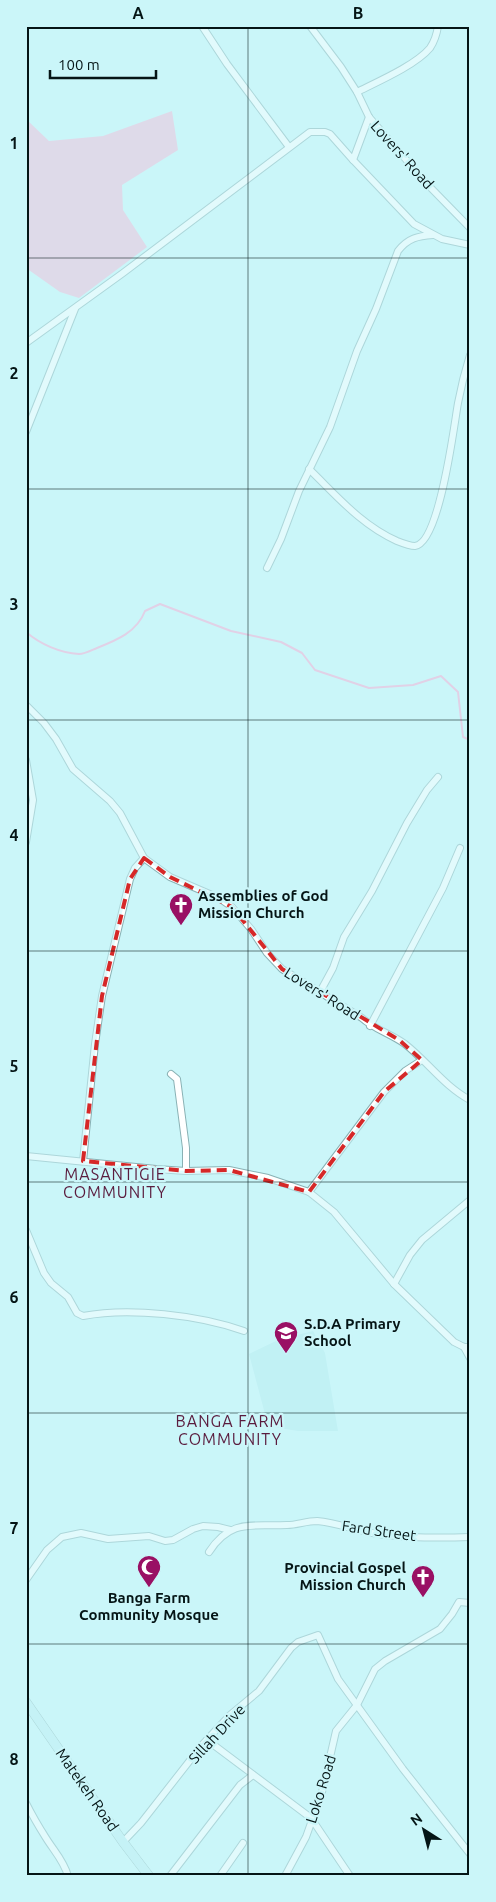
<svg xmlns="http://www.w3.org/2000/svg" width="496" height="1902" font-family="Ubuntu,sans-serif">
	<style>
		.built { fill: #b6eaee }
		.green { fill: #f7b9d5 }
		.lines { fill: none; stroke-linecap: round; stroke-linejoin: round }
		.stream { stroke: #fda4ce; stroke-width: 2 }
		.street-casing { stroke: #89b1b4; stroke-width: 8 }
		.secondary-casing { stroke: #89b1b4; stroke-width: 10 }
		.street { stroke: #fff; stroke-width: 6 }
		.secondary { stroke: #beeef1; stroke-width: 9 }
		.marked { fill: none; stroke: #d62828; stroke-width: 4; stroke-dasharray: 10 6; stroke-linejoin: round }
		.grid { fill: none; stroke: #051516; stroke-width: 1; stroke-opacity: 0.55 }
		.labels { text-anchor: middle; stroke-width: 4.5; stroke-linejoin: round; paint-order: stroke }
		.street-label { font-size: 15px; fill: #051516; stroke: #cbf6f9 }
		.poi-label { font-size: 15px; font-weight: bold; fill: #051516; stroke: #cbf6f9; text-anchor: start }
		.neighbourhood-label { font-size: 16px; letter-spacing: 1px; fill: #5a1c3e; stroke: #cbf6f9 }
		.neatline { fill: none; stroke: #051516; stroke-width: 2 }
		.grid-label { font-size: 16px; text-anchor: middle; font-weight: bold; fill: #051516 }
	</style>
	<rect width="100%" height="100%" fill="#cbf6f9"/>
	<!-- built -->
	<polygon class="built" points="313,1331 325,1353 338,1431 298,1431 267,1426 265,1414 249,1354 278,1340"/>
	<!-- green -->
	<polygon class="green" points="172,111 178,150 122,185 123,210 147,247 79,298 60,292 26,268 26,119 49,141 103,136"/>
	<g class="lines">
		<!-- stream -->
		<path class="stream" d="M26 632C40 644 60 653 79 654 85 654 92 650 97 648 117 640 137 632 145 611L160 604 231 631 281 642 302 653 315 670 369 688 413 685 441 676 458 692 463 737 470 740"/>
		<!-- street casing -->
		<g class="street-casing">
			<g id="street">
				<polyline points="202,26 227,64 289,147"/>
				<polyline points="310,26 341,67 357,92 369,117 429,186 470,228"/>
				<path d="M357 92C377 82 416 65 430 48 434 42 437 33 438 26"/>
				<polyline points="369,117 353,160 414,224 442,239 470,245"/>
				<polyline points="26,343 123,273 310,132 325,132 330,134 353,160"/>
				<polyline points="26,432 75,309"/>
				<path d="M309 469C337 496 361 525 397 541 402 543 410 546 415 546 440 543 454 425 458 403 461 387 465 371 470 355"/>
				<path d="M267 568 281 539 299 491 330 427 357 351 376 309 398 251C408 238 418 236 433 235"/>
				<path d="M26 705 44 723 56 739 73 769 110 801 120 813 144 858 170 877 219 898 232 907 251 929 267 953 282 969 362 1018C374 1029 391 1034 405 1044 428 1062 444 1086 470 1100"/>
				<polyline points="26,760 33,800 26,842"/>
				<polyline points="320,992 333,968 344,937 372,891 407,823 427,790 438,777"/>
				<polyline points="370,1026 443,888 460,848"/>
				<polyline points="171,1074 177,1079 186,1148 186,1171"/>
				<polyline points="26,1156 156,1169 186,1171 229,1170 268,1178 309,1192 334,1212 394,1284 454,1342 464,1347 470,1347"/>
				<polyline points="83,1161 95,1044 102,996 130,879 135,868 144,858"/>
				<polyline points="309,1192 384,1092 405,1071 422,1060"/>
				<path d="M26 1230 44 1273 51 1283 68 1297 77 1313 83 1316C129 1307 199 1315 244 1331"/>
				<polyline points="394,1284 410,1255 422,1240 470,1200"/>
				<polyline points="464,1347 470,1358"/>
				<path d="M209 1552C231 1518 252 1527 287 1525 297 1525 306 1521 317 1521 340 1523 362 1533 385 1535 413 1538 441 1538 470 1537"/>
				<polyline points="26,1580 47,1550 62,1537 81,1533 108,1539 149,1536 165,1541 173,1540 193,1529 203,1526 218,1527 230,1530"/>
				<polyline points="207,1740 311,1818 350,1876"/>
				<path d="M26 1803C32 1815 39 1827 46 1838 54 1851 64 1861 68 1876"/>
				<polyline points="123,1842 141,1823 202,1745 230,1715 259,1691 291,1648 298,1642 318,1635 338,1679 403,1769 470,1854"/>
				<polyline points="170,1876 240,1785 253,1775"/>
				<polyline points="220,1876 243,1843"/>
				<polyline points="285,1876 306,1837 322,1792 336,1731 357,1705 375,1669 385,1661 440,1629 452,1614 459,1602 470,1603"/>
			</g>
		</g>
		<!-- secondary casing -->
		<g class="secondary-casing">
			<polyline id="secondary" points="26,1702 123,1842 149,1876"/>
		</g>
		<!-- street -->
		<use href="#street" class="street"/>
		<!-- secondary -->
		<use href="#secondary" class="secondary"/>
	</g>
	<!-- marked area -->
	<path d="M0 0H496V1902H0ZM144 858 170 877 232 907 282 969 399 1040 422 1060 384 1092 309 1192 229 1170 186 1171 83 1161 102 996 130 879Z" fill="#cbf6f9" fill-opacity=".55" fill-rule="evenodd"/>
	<path class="marked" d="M144 858 170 877 232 907 282 969 399 1040 422 1060 384 1092 309 1192 229 1170 186 1171 83 1161 102 996 130 879Z"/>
	<!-- grid -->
	<path class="grid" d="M248 26V1876M26 258H470M26 489H470M26 720H470M26 951H470M26 1182H470M26 1413H470M26 1644H470"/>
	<!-- icons -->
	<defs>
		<g id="church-pin" transform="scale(1.25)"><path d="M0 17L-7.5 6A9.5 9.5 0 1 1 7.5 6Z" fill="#991064" stroke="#cbf6f9"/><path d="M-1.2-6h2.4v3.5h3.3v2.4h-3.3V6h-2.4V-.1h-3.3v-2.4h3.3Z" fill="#fff"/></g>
		<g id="school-pin" transform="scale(1.25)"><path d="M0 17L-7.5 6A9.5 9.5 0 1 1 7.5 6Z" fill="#991064" stroke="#cbf6f9"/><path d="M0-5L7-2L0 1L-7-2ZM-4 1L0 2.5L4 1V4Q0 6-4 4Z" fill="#fff"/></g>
		<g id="mosque-pin" transform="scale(1.25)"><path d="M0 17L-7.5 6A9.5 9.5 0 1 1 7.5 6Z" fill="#991064" stroke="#cbf6f9"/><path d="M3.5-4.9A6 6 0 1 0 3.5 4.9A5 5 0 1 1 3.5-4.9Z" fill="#fff"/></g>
	</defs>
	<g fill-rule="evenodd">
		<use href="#church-pin" x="181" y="905"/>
		<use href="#school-pin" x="286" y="1333"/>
		<use href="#mosque-pin" x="149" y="1567"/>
		<use href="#church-pin" x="423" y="1577"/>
	</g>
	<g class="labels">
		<!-- street labels -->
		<g class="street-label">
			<text transform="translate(402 155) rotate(48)" y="5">Lovers' Road</text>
			<text transform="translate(322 994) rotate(32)" y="5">Lovers' Road</text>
			<text transform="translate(379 1531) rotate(8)" y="5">Fard Street</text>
			<text transform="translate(217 1734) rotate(-47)" y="5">Sillah Drive</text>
			<text transform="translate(321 1789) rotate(-73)" y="5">Loko Road</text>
			<text transform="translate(87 1790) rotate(55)" y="5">Matekeh Road</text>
		</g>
		<!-- poi labels -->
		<g class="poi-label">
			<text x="198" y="901">Assemblies of God<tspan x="198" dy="17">Mission Church</tspan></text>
			<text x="304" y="1329">S.D.A Primary<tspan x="304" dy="17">School</tspan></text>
			<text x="406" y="1573" text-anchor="end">Provincial Gospel<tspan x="406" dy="17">Mission Church</tspan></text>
			<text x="149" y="1603" text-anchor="middle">Banga Farm<tspan x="149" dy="17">Community Mosque</tspan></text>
		</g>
		<!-- neighbourhood labels -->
		<g class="neighbourhood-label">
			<text x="115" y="1180">MASANTIGIE<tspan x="115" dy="18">COMMUNITY</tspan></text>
			<text x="230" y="1427">BANGA FARM<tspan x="230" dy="18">COMMUNITY</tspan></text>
		</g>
	</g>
	<!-- border -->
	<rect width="496" height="1902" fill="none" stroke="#cbf6f9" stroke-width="55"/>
	<!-- north arrow -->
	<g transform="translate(424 1830) rotate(324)" stroke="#cbf6f9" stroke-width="4" paint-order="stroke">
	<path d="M0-4L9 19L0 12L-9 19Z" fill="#051516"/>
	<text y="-8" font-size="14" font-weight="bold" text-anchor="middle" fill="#051516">N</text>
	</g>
	<!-- scale -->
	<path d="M50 70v8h106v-8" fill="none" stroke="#051516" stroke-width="2.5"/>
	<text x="58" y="70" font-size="15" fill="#051516" stroke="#cbf6f9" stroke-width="4" paint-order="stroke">100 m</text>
	<rect x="28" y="28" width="440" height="1846" class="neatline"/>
	<g class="grid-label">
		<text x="138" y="19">A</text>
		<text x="358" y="19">B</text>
		<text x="14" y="149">1</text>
		<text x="14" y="379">2</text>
		<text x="14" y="610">3</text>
		<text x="14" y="841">4</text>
		<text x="14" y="1072">5</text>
		<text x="14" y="1303">6</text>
		<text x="14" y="1534">7</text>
		<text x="14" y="1765">8</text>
	</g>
</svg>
